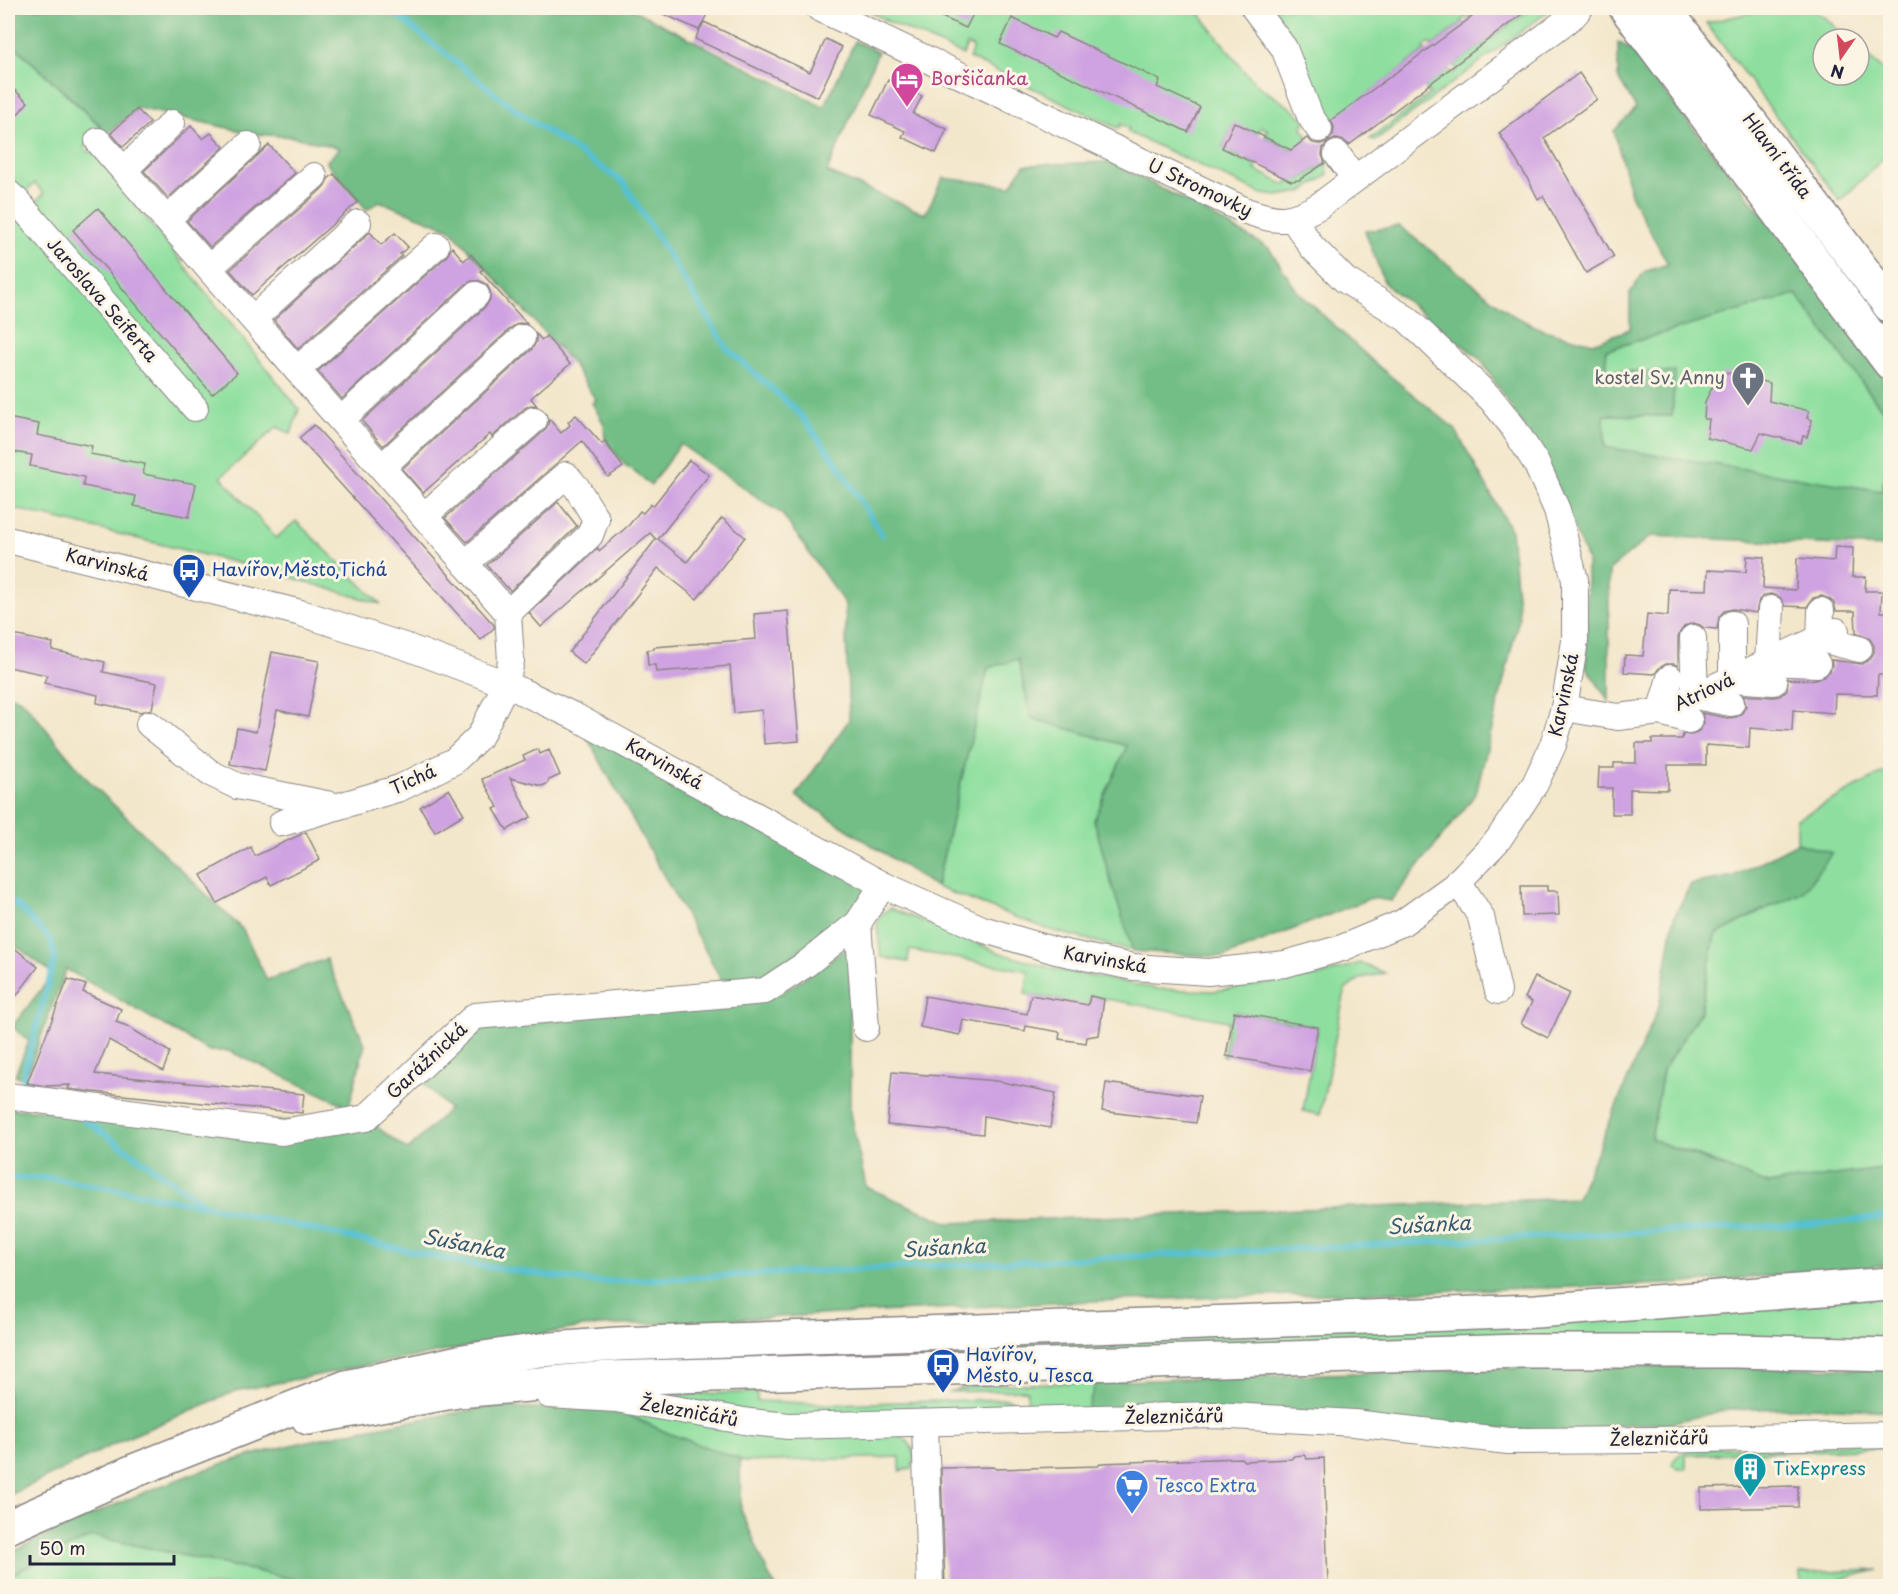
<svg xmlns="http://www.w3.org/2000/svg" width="1898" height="1594" font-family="'Playpen Sans',sans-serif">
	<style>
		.green { fill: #8edf9f; stroke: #58806d; stroke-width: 1.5 }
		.forest { fill: #72be86; stroke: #4a7060; stroke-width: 1.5 }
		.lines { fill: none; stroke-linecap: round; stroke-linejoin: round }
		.stream { stroke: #57c1d2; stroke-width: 6 }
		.building { fill: #cfa3e1 }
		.minor-casing { stroke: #8a8483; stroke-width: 28 }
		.major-casing { stroke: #8a8483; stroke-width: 36 }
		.minor { stroke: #fff; stroke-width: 26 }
		.major { stroke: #fff; stroke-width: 33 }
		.labels { text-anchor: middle; stroke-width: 6; stroke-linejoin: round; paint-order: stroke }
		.hotel-label { font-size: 18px; fill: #b23c85; stroke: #fcf5e5; text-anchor: start }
		.street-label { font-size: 18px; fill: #22223b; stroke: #fcf5e5 }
		.worship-label { font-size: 18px; fill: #5b616d; stroke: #fcf5e5; text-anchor: end }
		.transit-label { font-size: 18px; fill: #164399; stroke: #fcf5e5; text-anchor: start }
		.culture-label { font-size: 18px; fill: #0d838f; stroke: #fcf5e5; text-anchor: start }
		.shop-label { font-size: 18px; fill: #366cbe; stroke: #fcf5e5; text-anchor: start }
		.water-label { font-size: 20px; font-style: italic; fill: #355a70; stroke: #fcf5e5 }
	</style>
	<rect width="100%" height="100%" fill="#fcf5e5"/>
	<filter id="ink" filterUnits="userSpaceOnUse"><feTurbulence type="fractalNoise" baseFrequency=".0167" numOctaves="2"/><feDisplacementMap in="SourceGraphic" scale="12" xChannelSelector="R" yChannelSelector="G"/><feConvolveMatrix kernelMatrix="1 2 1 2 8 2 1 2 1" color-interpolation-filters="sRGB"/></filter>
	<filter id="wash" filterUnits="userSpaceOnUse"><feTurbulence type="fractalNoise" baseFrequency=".008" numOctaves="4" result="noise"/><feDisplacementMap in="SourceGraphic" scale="24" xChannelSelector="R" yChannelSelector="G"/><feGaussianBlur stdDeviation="1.35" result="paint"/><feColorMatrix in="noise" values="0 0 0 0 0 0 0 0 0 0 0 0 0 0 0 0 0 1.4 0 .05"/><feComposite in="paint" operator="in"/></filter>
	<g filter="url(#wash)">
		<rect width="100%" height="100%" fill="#f3e7cb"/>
		<!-- green -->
		<g class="green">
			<polygon points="864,8 1195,8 1245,72 1261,88 1290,107 1305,120 1302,128 1308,137 1296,148 1289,149 1265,137 1268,130 1261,127 1258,134 1234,123 1222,148 1240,157 1240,159 1245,162 1247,160 1257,165 1255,170 1286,185 1288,180 1299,180 1327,162 1328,175 1302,192 1277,196 1262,194 1127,132 1129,128 1120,124 1119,129 969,58 973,47 967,45 963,55 887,21"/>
			<polygon points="1262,8 1462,8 1466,13 1473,8 1482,9 1478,11 1476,10 1471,13 1472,16 1468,19 1466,17 1462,20 1463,22 1432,46 1429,43 1424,47 1426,50 1333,120 1323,106 1314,110"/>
			<polygon points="1532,8 1537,8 1539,9 1541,8 1553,8 1374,141 1370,139 1430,94 1425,87 1448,69 1452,74 1457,70 1454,65"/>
			<path d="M1771 8C1782 7 1794 6 1805 8 1822 11 1835 28 1848 39H1823V75H1859V49L1890 76V152L1840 201 1706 23Z"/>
			<polygon points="8,40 101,127 91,143 84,147 89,153 92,150 299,409 291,434 277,427 221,477 276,538 296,521 381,604 266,570 8,507 8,227 44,194 35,183 17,201 8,190"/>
			<polygon points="1796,294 1890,420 1890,450 1882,491 1605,448 1604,415 1672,416 1675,373 1607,371 1606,350"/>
			<polygon points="1018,659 1031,718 1127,746 1094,820 1133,951 1050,930 936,887 988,667"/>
			<polygon points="1890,769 1890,1168 1768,1184 1694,1154 1651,1140 1663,1070 1700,1012 1715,935 1763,910 1802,893 1832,853 1797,843 1797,819"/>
			<polygon points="890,908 1003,954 1054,969 1158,989 1214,991 1319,976 1360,963 1385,973 1361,978 1345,990 1320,1115 1303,1111 1318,1027 1235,1012 1226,1056 1223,1056 1228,1021 1090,996 1086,1021 1065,1001 1025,994 1029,971 909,950 908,962 881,957 877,926 880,916"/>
			<polygon points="1890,1296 1890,1342 770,1362 769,1350"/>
			<polygon points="1096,1382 1087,1412 1028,1413 1027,1390 947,1392 977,1385"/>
			<polygon points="757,1392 757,1401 831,1404 1008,1399 1015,1402 1016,1413 789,1419 668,1397 670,1395"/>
			<path d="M617 1410 893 1432C909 1438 918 1450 912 1468L900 1471V1457L745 1462 670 1434Z"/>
			<path d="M1890 1442V1448L1686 1455V1469H1678L1672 1464C1675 1455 1685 1452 1692 1449Z"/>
			<polygon points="93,1536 326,1586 8,1586 8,1576"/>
			<polygon points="1878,1570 1811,1586 1801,1586 1801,1573"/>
		</g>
		<!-- forest -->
		<g class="forest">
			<polygon points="8,8 630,8 824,107 855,41 878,52 827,172 925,214 943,178 1011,186 1024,165 1110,162 1182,199 1269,248 1297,291 1377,365 1455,429 1511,531 1519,618 1476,794 1391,901 1371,898 1224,957 1133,951 1110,879 1094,820 1127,746 1031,718 1018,659 988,668 936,887 796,796 849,720 845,604 782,514 680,444 651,485 624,464 605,440 604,424 592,403 596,400 571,362 450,229 379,201 367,210 326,162 340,148 294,137 255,134 138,108 90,148 101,126 8,40"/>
			<polygon points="1618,42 1631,50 1874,354 1890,396 1890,420 1796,294 1606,350 1607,371 1675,372 1672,416 1604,415 1605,447 1882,491 1890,450 1890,554 1885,547 1651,536 1609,570 1609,701 1586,667 1587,560 1547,464 1481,360 1385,284 1365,231 1399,226 1514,316 1543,330 1593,343 1630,329 1630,293 1644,272 1668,264 1632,198 1614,131 1636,108 1618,78"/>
			<polygon points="8,693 25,703 87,779 243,930 267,980 326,959 365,1044 349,1107 229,1051 209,1051 66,969 25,1080 15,1075 29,1041 12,1027 53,974 8,940"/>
			<polygon points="584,732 872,887 855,915 764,982 726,988"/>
			<polygon points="1797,843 1832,853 1802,893 1763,910 1715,935 1700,1012 1663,1070 1651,1139 1768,1184 1890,1168 1890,1265 1675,1284 1093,1301 582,1327 369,1365 236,1391 129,1437 8,1496 8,1109 38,1110 140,1121 369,1121 408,1150 449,1109 417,1076 470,1031 569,1017 782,993 850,946 850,1113 866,1187 949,1223 1577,1198 1659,1006 1674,917 1691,884 1734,876"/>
			<polygon points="1647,1366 1890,1369 1890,1411 1820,1407 1727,1410 1669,1423 1606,1425 1606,1433 1087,1412 1096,1382 1503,1368"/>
			<path d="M489 1407 617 1410 670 1434 740 1459 741 1510 770 1578 776 1586H448L390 1582 385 1586H326L93 1536 8 1576V1554C72 1523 137 1493 204 1470 295 1439 394 1424 489 1407Z"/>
		</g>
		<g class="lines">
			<!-- stream -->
			<g class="stream">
				<polyline points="388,8 517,111 623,182 727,348 799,413 837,463 882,535"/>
				<polyline points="8,901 17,905 51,940 55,958 23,1077 25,1080"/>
				<polyline points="76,1114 206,1205"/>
				<polyline points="8,1178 52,1178 208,1206 468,1264 592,1282 1832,1223 1890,1216"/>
			</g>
		</g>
		<g id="blocks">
			<!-- building -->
			<g class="building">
				<polygon points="650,8 693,8 707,14 699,30"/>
				<polygon points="922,8 976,8 966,28"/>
				<polygon points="1484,8 1530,8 1349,145 1344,141 1336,139 1328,142 1323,148 1322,155 1325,163 1299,180 1291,181 1222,148 1234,122 1291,150 1307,138 1313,143 1320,144 1327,142 1333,135 1334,127 1331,120"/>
				<polygon points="1012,18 1054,38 1058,32 1160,80 1157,87 1200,107 1188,132 1000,44"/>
				<polygon points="704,22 810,72 826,39 842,47 818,97 695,39"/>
				<polygon points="1579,73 1597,99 1544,138 1614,257 1586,273 1543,196 1538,199 1529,181 1499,133"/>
				<polygon points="888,80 922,96 913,114 947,129 936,153 902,137 905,131 871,115"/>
				<polygon points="8,84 28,102 8,126"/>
				<polygon points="137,109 150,123 123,147 111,133"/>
				<polygon points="191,126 203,139 211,133 224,147 168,198 144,171"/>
				<polygon points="269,145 295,173 210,247 187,221"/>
				<polygon points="334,174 358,202 252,295 230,270 324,187 328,179"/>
				<polygon points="98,208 237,373 212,394 73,230"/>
				<polygon points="370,232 381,245 395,233 408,247 400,254 402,256 298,349 274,320"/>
				<polygon points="452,247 464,261 471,254 484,269 480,271 527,324 519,323 512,327 383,446 362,421 486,306 490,299 490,291 487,285 480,281 472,281 466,284 342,399 318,371 446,257"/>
				<polygon points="536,334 542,340 546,336 570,364 531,398 537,406 531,405 525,408 492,437 490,434 423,493 402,469 532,349 536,342"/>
				<polygon points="1724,372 1770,383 1769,401 1809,411 1807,418 1812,420 1807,437 1803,436 1801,443 1761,433 1753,449 1707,438 1709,419 1704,419 1705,402 1712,387 1716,388"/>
				<polygon points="576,415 602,444 605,441 623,467 608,477 582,441 467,542 445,518 544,431 548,425 549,419 561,433 570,425 568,422"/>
				<polygon points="8,418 39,424 37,435 92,446 90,454 145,464 143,474 196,484 189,517 134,506 136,496 83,486 84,477 30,466 32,455 8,451"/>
				<polygon points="314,425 494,625 494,628 481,640 299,438"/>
				<polygon points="689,460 709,475 658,539 687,562 722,518 745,537 697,599 658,568 584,664 569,652 656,539 650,533 541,627 529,613 598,548 599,551 629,525 640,511 643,513 651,504 653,506"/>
				<polygon points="558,502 577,526 510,591 487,565"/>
				<polygon points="1835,547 1853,548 1852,577 1866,577 1865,591 1882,591 1881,612 1890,612 1890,675 1878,675 1877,695 1835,694 1834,713 1793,710 1792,731 1750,728 1749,748 1706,745 1706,765 1668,765 1668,790 1630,789 1630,814 1612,814 1612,788 1598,788 1599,768 1614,768 1614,763 1636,763 1636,743 1652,743 1652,739 1682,739 1683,734 1692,735 1700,730 1704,723 1702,713 1728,718 1736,717 1742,713 1746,706 1743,695 1773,697 1780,696 1787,690 1788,679 1811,680 1823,677 1830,671 1832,665 1831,660 1862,664 1870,659 1874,652 1874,646 1870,639 1856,633 1855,611 1836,611 1834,603 1829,599 1822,596 1813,598 1807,607 1785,606 1780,597 1771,594 1765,595 1759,600 1756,613 1733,609 1724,611 1719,617 1717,629 1704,628 1700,625 1693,623 1685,626 1680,632 1678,638 1678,666 1674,664 1666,664 1659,668 1655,674 1624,672 1625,655 1643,656 1647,614 1668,616 1669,589 1707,590 1708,570 1746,572 1747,556 1764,557 1763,588 1796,590 1797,558 1834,561"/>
				<polygon points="788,611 799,741 764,744 762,710 734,713 730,666 656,672 655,665 648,665 647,650 654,649 654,647 756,639 754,614"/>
				<polygon points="8,634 53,643 52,650 105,662 103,672 157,683 152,709 141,712 97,703 98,695 44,683 47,675 8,667"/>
				<polygon points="272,652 319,661 308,717 277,710 265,771 230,764 237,728 256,732"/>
				<polygon points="538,749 540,754 549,750 560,775 549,780 547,784 542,786 510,778 531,817 507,830 494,809 498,807 482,779 525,760 523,756"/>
				<polygon points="449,789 464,814 435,832 420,807"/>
				<polygon points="306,832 320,860 271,885 267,877 217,903 201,875 251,847 255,856"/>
				<polygon points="1521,886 1547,886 1547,891 1558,891 1559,915 1522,916"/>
				<polygon points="8,943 38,967 8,1007"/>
				<polygon points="1535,977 1569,993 1548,1038 1521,1024 1532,1002 1525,998"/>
				<polygon points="68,979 86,985 83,992 121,1009 116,1022 127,1026 170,1052 163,1071 109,1040 95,1074 304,1094 302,1113 103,1093 68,1089 70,1085 46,1086 27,1083"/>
				<polygon points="1031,995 1088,1005 1090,996 1104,999 1099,1035 1087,1037 1086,1043 1059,1039 1060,1032 1026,1026 1025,1031 963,1020 960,1035 920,1027 925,996 1027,1014"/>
				<polygon points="1234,1012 1318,1027 1310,1071 1226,1056"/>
				<polygon points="892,1072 997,1081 1056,1093 1050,1128 984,1116 983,1134 887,1125"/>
				<polygon points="1106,1083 1200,1096 1196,1123 1102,1111"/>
				<polygon points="1304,1455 1307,1459 1324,1458 1328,1587 945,1587 941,1468 993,1467 996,1469 1098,1466 1101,1463 1241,1458 1244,1461 1291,1459 1294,1456"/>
				<polygon points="1798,1486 1798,1507 1701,1509 1701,1488"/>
			</g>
		</g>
	</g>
	<g filter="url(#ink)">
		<use href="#blocks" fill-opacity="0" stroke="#8a8483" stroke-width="1.5"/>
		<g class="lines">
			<!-- minor casing -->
			<g class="minor-casing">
				<g id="minor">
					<path d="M819 8 1246 211C1279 222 1288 223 1319 206L1574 15 1580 8"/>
					<polyline points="1254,8 1284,48 1310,116 1319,129"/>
					<polyline points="98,141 508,613 511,661 506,684 480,736 454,761 400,788 282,823"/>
					<polyline points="1337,154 1355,179"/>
					<polyline points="124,170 172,123"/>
					<polyline points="8,193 17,201 195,408"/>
					<polyline points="167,219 248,145"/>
					<polyline points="209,268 314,176"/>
					<polyline points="253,319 358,223"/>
					<polyline points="297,370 436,246"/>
					<polyline points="341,420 476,295"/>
					<polyline points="382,467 522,338"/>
					<polyline points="424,516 534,420"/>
					<polyline points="8,540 301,613 407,647 506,684 576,717 883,885 982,929 1056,951 1133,967 1208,972 1285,964 1342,948 1402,923 1454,886 1498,840 1535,784 1553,745 1564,708 1575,641 1575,580 1557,510 1536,463 1511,424 1491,399 1407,319 1345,280 1312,247 1293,219"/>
					<polyline points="465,564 566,475 577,488 596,519 590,535 508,613"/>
					<polyline points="1771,609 1768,662 1817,664"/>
					<polyline points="1821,611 1820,639 1859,649"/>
					<polyline points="1732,624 1732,679 1774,682"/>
					<polyline points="1693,638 1695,696 1731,703"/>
					<polyline points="1670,678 1660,712 1689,720"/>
					<polyline points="1564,708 1618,717 1660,712 1836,631"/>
					<polyline points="149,724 210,773 237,786 336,806"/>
					<polyline points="1458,881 1481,917 1498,991"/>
					<polyline points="858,923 866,1028"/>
					<polyline points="8,1096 282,1132 366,1118 475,1016 765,991 806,964 858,923 883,885"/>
					<polyline points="549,1395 616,1399 750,1422 789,1426 1215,1415 1354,1423 1508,1441 1653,1440 1890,1435"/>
					<polyline points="925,1423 930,1586"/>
				</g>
			</g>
			<!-- major casing -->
			<g class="major-casing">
				<g id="major">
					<polyline points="1626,8 1890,363"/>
					<polyline points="1664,8 1890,306"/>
					<polyline points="308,1418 458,1391 610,1378 1522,1351 1736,1351 1890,1355"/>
					<polyline points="8,1527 136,1470 346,1387 463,1361 540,1350 617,1344 1536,1311 1890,1284"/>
				</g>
			</g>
			<!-- minor -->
			<use href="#minor" class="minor"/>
			<!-- major -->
			<use href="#major" class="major"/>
		</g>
	</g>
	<!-- icons -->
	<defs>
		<g id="hotel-pin" transform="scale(1.725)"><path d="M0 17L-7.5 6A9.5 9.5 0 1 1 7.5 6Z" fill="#d1479c" stroke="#fcf5e5"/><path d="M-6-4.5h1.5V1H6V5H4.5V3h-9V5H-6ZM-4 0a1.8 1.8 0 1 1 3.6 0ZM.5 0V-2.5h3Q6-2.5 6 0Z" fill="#fff"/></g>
		<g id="church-pin" transform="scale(1.725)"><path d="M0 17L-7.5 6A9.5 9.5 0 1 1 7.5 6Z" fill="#6b7280" stroke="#fcf5e5"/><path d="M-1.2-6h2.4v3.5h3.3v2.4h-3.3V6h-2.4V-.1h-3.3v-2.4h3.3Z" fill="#fff"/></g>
		<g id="bus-pin" transform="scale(1.725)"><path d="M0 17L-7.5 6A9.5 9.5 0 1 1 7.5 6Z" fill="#1a4fb4" stroke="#fcf5e5"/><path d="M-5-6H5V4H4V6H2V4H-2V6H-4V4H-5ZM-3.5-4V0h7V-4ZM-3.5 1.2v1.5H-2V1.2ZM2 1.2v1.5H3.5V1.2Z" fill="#fff"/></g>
		<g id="building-pin" transform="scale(1.725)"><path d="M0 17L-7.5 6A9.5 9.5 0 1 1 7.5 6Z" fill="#0f9aa8" stroke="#fcf5e5"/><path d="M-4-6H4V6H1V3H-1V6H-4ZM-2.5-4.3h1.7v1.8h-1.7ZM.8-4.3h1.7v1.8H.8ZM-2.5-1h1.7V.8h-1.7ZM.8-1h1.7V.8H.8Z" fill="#fff"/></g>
		<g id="supermarket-pin" transform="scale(1.725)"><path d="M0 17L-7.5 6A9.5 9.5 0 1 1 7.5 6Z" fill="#3f7fe0" stroke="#fcf5e5"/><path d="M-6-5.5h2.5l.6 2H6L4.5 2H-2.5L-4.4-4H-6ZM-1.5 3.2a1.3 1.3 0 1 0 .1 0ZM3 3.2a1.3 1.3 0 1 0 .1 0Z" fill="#fff"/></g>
	</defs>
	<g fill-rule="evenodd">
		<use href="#hotel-pin" x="907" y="79"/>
		<use href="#church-pin" x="1748" y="378"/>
		<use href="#bus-pin" x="189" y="570"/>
		<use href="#bus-pin" x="943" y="1365"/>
		<use href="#building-pin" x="1750" y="1469"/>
		<use href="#supermarket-pin" x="1132" y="1486"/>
	</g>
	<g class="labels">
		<!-- hotel labels -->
		<g class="hotel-label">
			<text x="930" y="85">Boršičanka</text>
		</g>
		<!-- street labels -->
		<g class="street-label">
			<text transform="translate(1777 156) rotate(53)" y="6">Hlavní třída</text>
			<text transform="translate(1200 188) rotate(25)" y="6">U Stromovky</text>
			<text transform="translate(102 300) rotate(49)" y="6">Jaroslava Seiferta</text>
			<text transform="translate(107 565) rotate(14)" y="6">Karvinská</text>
			<text transform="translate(1704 692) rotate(-25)" y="6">Atriová</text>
			<text transform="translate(1564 695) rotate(-78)" y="6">Karvinská</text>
			<text transform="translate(664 764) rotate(29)" y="6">Karvinská</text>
			<text transform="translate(413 780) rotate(-24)" y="6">Tichá</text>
			<text transform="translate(1105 960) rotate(10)" y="6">Karvinská</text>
			<text transform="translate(427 1061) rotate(-43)" y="6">Garážnická</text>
			<text transform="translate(689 1412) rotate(10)" y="6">Železničářů</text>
			<text transform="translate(1174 1417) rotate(-1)" y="6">Železničářů</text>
			<text transform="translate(1659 1439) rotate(-1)" y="6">Železničářů</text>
		</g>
		<!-- worship labels -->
		<g class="worship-label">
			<text x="1725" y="384">kostel Sv. Anny</text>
		</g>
		<!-- transit labels -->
		<g class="transit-label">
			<text x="212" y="576">Havířov,Město,Tichá</text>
			<text x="966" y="1361">Havířov,<tspan x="966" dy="21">Město, u Tesca</tspan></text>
		</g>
		<!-- culture labels -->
		<g class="culture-label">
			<text x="1773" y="1475">TixExpress</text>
		</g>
		<!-- shop labels -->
		<g class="shop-label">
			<text x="1155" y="1492">Tesco Extra</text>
		</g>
		<!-- water labels -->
		<g class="water-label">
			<text transform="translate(1429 1225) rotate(-3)" y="7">Sušanka</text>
			<text transform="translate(464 1244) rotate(11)" y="7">Sušanka</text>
			<text transform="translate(944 1248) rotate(-3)" y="7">Sušanka</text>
		</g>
	</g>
	<!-- margin -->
	<rect width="1898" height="1594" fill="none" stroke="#fcf5e5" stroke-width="30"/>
	<!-- north arrow -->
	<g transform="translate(1841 57) rotate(194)"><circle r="28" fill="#fcf5e5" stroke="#a5a1a1" stroke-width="1.5"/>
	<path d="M0-4.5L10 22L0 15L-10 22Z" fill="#d1495b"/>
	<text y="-9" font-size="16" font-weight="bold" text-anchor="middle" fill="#22223b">N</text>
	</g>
	<!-- scale -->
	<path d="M30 1555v9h144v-9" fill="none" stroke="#22223b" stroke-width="3"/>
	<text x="39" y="1555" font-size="18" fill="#22223b" stroke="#fcf5e5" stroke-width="4.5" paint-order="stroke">50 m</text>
</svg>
